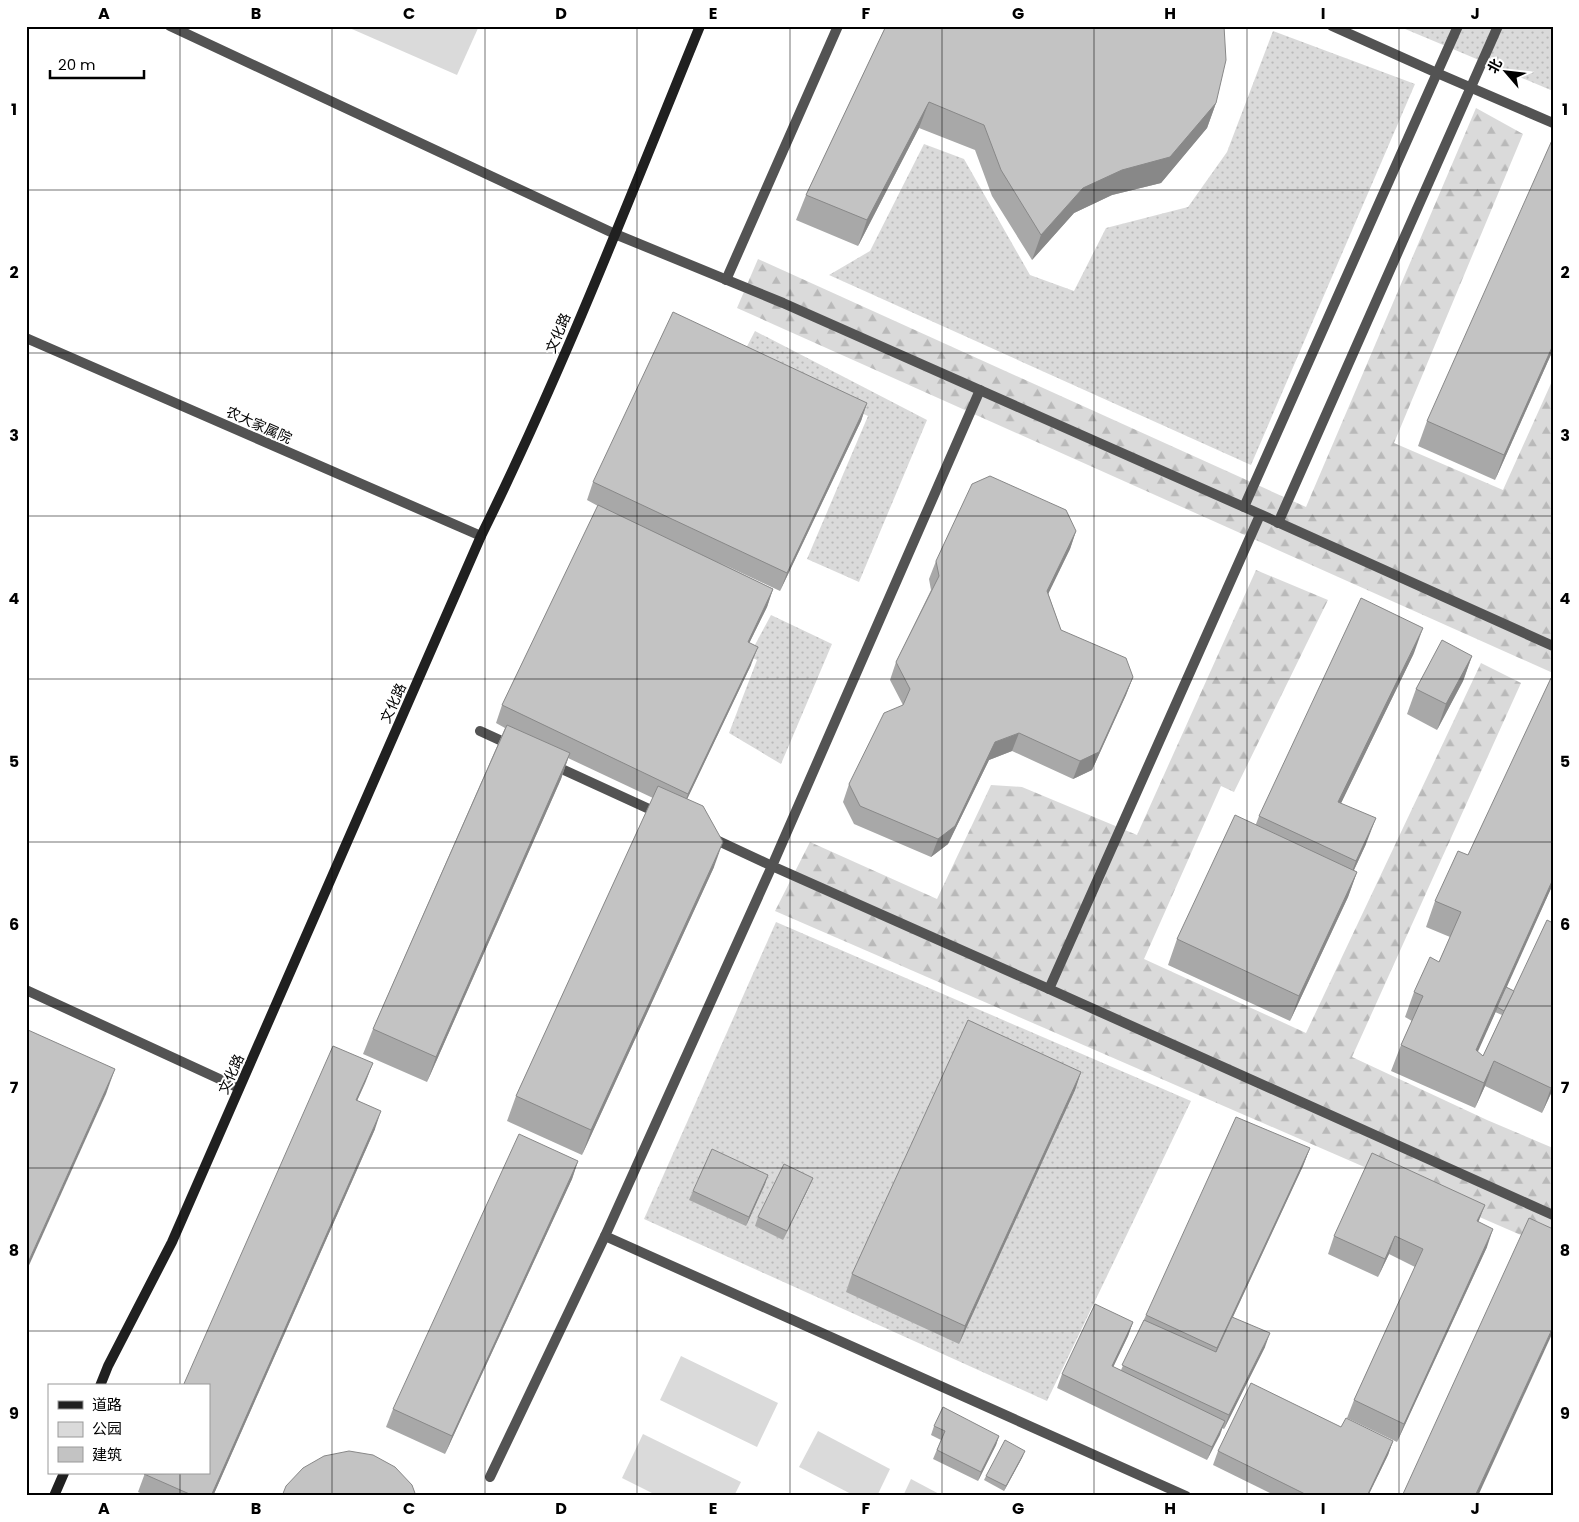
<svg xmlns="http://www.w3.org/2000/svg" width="1579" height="1522" font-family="Poppins,'Noto Sans SC',sans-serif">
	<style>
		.green { fill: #dadada }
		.forest { fill: url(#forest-firs) }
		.garden { fill: url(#garden-dots) }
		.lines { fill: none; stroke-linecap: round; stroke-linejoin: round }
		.street { stroke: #535353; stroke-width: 10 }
		.secondary { stroke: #202020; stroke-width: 10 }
		.wall { fill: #a8a8a8; fill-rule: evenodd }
		.shaded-wall { fill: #888 }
		.building { fill: #c3c3c3; stroke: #888 }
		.grid { fill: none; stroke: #000; stroke-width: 1; stroke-opacity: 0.55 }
		.labels { text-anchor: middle; stroke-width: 4; stroke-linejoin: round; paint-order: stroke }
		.street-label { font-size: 14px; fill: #000; stroke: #fff }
		.neatline { fill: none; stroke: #000; stroke-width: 2 }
		.grid-label { font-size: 16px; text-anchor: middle; font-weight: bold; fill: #000 }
	</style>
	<defs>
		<pattern id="forest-firs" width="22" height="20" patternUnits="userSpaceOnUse" patternTransform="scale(1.25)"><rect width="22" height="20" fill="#dadada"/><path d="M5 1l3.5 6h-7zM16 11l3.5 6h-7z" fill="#b9b9b9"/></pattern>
		<pattern id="garden-dots" width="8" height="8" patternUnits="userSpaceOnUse" patternTransform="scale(1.25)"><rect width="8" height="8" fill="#dadada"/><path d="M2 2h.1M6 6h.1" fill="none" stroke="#b9b9b9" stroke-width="1.8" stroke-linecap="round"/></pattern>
	</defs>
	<rect width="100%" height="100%" fill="#fff"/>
	<!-- green -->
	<g class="green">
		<polygon points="345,26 479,26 457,75"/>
		<polygon points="681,1356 778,1403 757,1447 660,1400"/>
		<polygon points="818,1431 890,1469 877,1496 855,1496 799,1467"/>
		<polygon points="643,1434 741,1482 734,1496 658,1496 622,1478"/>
		<polygon points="911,1479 943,1496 903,1496"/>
	</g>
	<!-- forest -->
	<g class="forest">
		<polygon points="1476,108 1523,134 1394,443 1503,490 1553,379 1553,673 737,308 758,259 1306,507"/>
		<polygon points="1256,570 1328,600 1234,792 1221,786 1144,959 1306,1033 1481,663 1521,683 1352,1057 1487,1120 1553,1148 1553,1249 775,911 810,842 937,899 991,785 1022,787 1137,835"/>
	</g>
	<!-- garden -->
	<g class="garden">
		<polygon points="1398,26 1553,26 1553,91"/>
		<polygon points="1273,31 1415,84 1251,465 829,275 870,251 924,144 964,159 1030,275 1074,291 1106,228 1188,207 1227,152"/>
		<polygon points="755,331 927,420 859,582 807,559 868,416 742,356"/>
		<polygon points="771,615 832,644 781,764 729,733 757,660 749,656"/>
		<polygon points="776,922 1191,1101 1047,1401 644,1219"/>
	</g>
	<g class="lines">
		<!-- street -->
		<g class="street">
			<polyline points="170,26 615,234 783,303 1244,507 1553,646"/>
			<polyline points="1458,26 1437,73 1553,123"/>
			<polyline points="726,280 838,26"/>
			<polyline points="26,338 481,536"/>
			<polyline points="980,390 772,866 1049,989 1553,1215"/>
			<polyline points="1244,507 1437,73 1332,26"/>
			<polyline points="1278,523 1498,26"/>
			<polyline points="480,731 513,746"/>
			<polyline points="553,765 660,814"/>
			<polyline points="712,838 772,866 605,1236 1186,1496"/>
			<polyline points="1049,989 1260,515"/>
			<polyline points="26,990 239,1088"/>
			<polyline points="490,1477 605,1236"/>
		</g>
		<!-- secondary -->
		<g class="secondary">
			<path d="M100 1386 108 1366 172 1242 481 536C563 370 630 197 700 26"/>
			<polyline points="54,1496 64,1473"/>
		</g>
	</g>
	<!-- wall -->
	<g class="wall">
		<polygon points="886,26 1216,103 1207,128 1161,183 1112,195 1074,213 1032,260 992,196 975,150 919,128 858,246 796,220 806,195"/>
		<polygon points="1553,350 1495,480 1418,446 1427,421"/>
		<polygon points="867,403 861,421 780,591 716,561 773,589 767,607 749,643 751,665 687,799 714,867 582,1155 507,1121 516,1096 653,798 568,758 561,779 427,1082 363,1054 373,1029 505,728 496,723 502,705 598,506 587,500 593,482"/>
		<polygon points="1076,531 1070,549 1048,593 1061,630 1133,677 1126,695 1092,770 1073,779 1012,751 989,760 948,844 931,857 854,824 843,802 849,784 903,705 890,680 896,662 931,590 929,579 936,561"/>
		<polygon points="1414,653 1341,803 1366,844 1354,870 1357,872 1348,897 1290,1021 1168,965 1177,939 1256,824 1259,816"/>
		<polygon points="1472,656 1463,681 1437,730 1407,714 1416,689"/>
		<path d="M1553 679V884L1506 987 1514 991 1553 923V1089L1542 1113 1485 1086 1475 1108 1391 1071 1401 1045 1412 1021 1405 1017 1414 992 1439 962 1450 937 1426 927 1435 901 1468 855ZM1496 1011 1495 1012 1502 1015 1483 1056 1477 1052Z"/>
		<polygon points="1081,1072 1075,1090 959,1344 846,1292 852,1274"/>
		<polygon points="366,1081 357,1101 375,1129 213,1496 147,1496 138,1492 145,1473 209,1386"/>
		<polygon points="1310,1148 1303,1166 1233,1317 1265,1347 1224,1429 1222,1428 1207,1460 1057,1388 1062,1374 1133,1322 1128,1336 1113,1367 1121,1370 1146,1315"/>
		<polygon points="578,1161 572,1179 445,1454 386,1427 393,1409"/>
		<polygon points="768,1175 765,1184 746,1226 689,1200 693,1191"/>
		<polygon points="813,1178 809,1187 783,1240 755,1226 758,1217"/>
		<polygon points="1478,1222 1487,1247 1397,1442 1347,1418 1354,1400 1415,1267 1389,1254 1378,1277 1328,1254 1334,1236"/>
		<polygon points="934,1426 999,1436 996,1445 978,1481 933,1459 941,1440 931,1435"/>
		<polygon points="1393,1441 1388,1455 1368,1496 1276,1496 1213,1465 1218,1451"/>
		<polygon points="1023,1456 1004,1491 984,1480 986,1476"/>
	</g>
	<!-- shaded-wall -->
	<g class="shaded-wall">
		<polygon points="929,102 919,128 858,246 867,220"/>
		<polygon points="1216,103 1207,128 1161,183 1112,195 1074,213 1032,260 1041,235 1083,188"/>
		<polygon points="1553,345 1553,350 1495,480 1504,455"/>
		<polygon points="867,403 861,421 780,591 787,573"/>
		<polygon points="1076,531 1070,549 1041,609 1047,591"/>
		<polygon points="773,589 767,607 741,660 748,642"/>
		<polygon points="1423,628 1414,653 1329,828 1338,802"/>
		<polygon points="758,647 751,665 681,812 688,794"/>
		<polygon points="1472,656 1463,681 1437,730 1446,704"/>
		<polygon points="1133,677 1126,695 1092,770 1073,779 1080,761"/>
		<polygon points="1019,733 1012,751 989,760 948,844 931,857 938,839 995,742"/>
		<polygon points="570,753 561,779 427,1082 436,1057"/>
		<polygon points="1376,818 1366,844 1346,887 1356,861"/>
		<polygon points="723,842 714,867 582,1155 591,1130"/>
		<polygon points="1357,872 1348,897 1290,1021 1299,996"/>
		<polygon points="1553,879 1553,884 1467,1076 1476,1050"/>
		<polygon points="1494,1061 1485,1086 1475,1108 1484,1083"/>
		<polygon points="373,1063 366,1081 349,1118 356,1100"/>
		<polygon points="115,1069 106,1094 26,1272 26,1267"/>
		<polygon points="1081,1072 1075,1090 959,1344 965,1326"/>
		<polygon points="1553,1084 1553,1089 1542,1113 1551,1088"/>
		<polygon points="381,1111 375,1129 213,1496 211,1496"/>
		<polygon points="1310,1148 1303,1166 1210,1366 1217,1348"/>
		<polygon points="578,1161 572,1179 445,1454 452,1436"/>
		<polygon points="768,1175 765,1184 746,1226 749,1217"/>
		<polygon points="813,1178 809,1187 783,1240 787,1231"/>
		<polygon points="1485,1205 1478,1223 1477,1221"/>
		<polygon points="1493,1229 1487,1247 1397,1442 1404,1424"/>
		<polygon points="1395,1236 1389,1254 1378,1277 1385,1259"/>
		<polygon points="1133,1322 1128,1336 1107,1380 1112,1366"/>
		<polygon points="1553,1327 1553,1332 1478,1496 1475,1496"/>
		<polygon points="1270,1333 1265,1347 1224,1429 1229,1415"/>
		<polygon points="1225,1421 1220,1435 1207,1460 1212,1447"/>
		<polygon points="999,1436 996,1445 978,1481 981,1472"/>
		<polygon points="1393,1441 1388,1455 1368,1496 1367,1496"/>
		<polygon points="1025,1451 1023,1456 1004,1491 1006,1486"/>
	</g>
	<!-- building -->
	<g class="building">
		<polygon points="886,26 1224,26 1226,60 1216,103 1170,157 1122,170 1083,188 1041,235 1001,170 984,125 929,102 867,220 806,195"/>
		<polygon points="1553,138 1553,345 1504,455 1427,421"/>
		<polygon points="673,312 867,403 787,573 593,482"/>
		<polygon points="990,476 1066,510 1076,531 1047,591 1061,630 1126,658 1133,677 1099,752 1080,761 1019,733 995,742 955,826 938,839 860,806 849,784 884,713 903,705 910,689 896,662 939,576 936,561 972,484"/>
		<polygon points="598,505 773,589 748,642 758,647 688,794 502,705"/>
		<polygon points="1361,598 1423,628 1338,802 1376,818 1356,861 1259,816"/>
		<polygon points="1442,640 1472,656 1446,704 1416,689"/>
		<polygon points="1551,678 1553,679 1553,879 1476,1050 1483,1056 1547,920 1553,923 1553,1084 1551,1088 1494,1061 1484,1083 1401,1045 1423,996 1414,992 1430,957 1439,962 1461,912 1435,901 1458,851 1468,855"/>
		<polygon points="507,725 570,753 436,1057 373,1029"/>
		<polygon points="658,786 703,806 723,842 591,1130 516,1096"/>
		<polygon points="1235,815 1357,872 1299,996 1177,939"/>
		<polygon points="1506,987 1514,991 1504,1011 1497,1007"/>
		<polygon points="968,1020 1081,1072 965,1326 852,1274"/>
		<polygon points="28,1030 115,1069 26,1267 26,1033"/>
		<polygon points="333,1046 373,1063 356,1100 381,1111 211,1496 194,1496 144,1474 209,1473 209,1386 183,1386"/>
		<polygon points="1236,1117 1310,1148 1217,1348 1146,1315"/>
		<polygon points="519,1134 578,1161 452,1436 393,1409"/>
		<polygon points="712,1149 768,1175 749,1217 693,1191"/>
		<polygon points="1372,1153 1485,1205 1477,1221 1493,1229 1404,1424 1354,1400 1423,1249 1395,1236 1385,1259 1334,1236"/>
		<polygon points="784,1164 813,1178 787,1231 758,1217"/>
		<polygon points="1529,1218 1553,1229 1553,1327 1475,1496 1406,1496 1403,1494"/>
		<polygon points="1095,1304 1133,1322 1112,1366 1225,1421 1212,1447 1062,1374"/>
		<polygon points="1232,1317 1270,1333 1229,1415 1122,1365 1144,1320 1216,1352"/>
		<polygon points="1251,1383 1341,1427 1346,1418 1393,1441 1367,1496 1309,1496 1218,1451"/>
		<polygon points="943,1407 999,1436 981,1472 937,1450 945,1431 934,1426"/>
		<polygon points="1005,1440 1025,1451 1006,1486 986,1476"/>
		<polygon points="349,1451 373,1455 395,1467 412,1485 416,1496 282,1496 286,1486 303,1468 324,1456"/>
	</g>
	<!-- grid -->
	<path class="grid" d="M180 26V1386M332 26V1496M485 26V1496M637 26V1496M790 26V1496M942 26V1496M1094 26V1496M1247 26V1496M1399 26V1496M26 190H1553M26 353H1553M26 516H1553M26 679H1553M26 842H1553M26 1006H1553M26 1168H1553M26 1331H1553M180 1473V1496"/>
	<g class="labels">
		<!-- street labels -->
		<g class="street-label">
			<text transform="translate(558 333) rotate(-67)" y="5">文化路</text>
			<text transform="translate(259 425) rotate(24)" y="5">农大家属院</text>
			<text transform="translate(393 703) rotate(-66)" y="5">文化路</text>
			<text transform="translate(231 1074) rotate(-66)" y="5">文化路</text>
		</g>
	</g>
	<!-- border -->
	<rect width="1579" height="1522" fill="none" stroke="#ffffff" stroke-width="55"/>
	<!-- legend -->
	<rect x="48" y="1384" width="162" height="90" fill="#ffffff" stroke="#999999"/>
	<rect x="58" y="1401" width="25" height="8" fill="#202020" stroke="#999999"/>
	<text x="92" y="1410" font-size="15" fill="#000000">道路</text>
	<rect x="58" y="1422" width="25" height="15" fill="#dadada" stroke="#999999"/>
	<text x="92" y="1434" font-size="15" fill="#000000">公园</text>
	<rect x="58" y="1447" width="25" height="15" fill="#c3c3c3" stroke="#999999"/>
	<text x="92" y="1460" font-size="15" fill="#000000">建筑</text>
	<!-- north arrow -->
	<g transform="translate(1506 72) rotate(298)" stroke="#ffffff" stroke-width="4" paint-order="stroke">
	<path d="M0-4L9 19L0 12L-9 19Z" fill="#000000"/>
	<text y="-8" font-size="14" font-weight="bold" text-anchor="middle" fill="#000000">北</text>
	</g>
	<!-- scale -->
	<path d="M50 70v8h94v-8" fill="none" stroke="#000000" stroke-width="2.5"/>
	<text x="58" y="70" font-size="15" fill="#000000" stroke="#ffffff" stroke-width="4" paint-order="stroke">20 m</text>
	<rect x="28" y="28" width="1524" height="1466" class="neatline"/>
	<g class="grid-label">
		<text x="104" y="19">A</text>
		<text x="256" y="19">B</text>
		<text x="409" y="19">C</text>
		<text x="561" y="19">D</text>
		<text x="713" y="19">E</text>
		<text x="866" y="19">F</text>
		<text x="1018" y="19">G</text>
		<text x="1170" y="19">H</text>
		<text x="1323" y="19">I</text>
		<text x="1475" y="19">J</text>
		<text x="14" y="115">1</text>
		<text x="1565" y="115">1</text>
		<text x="14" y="278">2</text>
		<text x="1565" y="278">2</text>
		<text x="14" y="441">3</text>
		<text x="1565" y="441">3</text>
		<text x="14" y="604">4</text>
		<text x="1565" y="604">4</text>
		<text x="14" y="767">5</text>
		<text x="1565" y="767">5</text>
		<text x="14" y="930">6</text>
		<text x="1565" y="930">6</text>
		<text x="14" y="1093">7</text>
		<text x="1565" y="1093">7</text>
		<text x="14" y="1256">8</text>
		<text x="1565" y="1256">8</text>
		<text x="14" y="1419">9</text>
		<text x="1565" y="1419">9</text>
		<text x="104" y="1514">A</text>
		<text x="256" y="1514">B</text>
		<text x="409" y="1514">C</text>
		<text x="561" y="1514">D</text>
		<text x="713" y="1514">E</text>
		<text x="866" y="1514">F</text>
		<text x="1018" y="1514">G</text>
		<text x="1170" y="1514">H</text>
		<text x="1323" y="1514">I</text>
		<text x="1475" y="1514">J</text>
	</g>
</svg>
